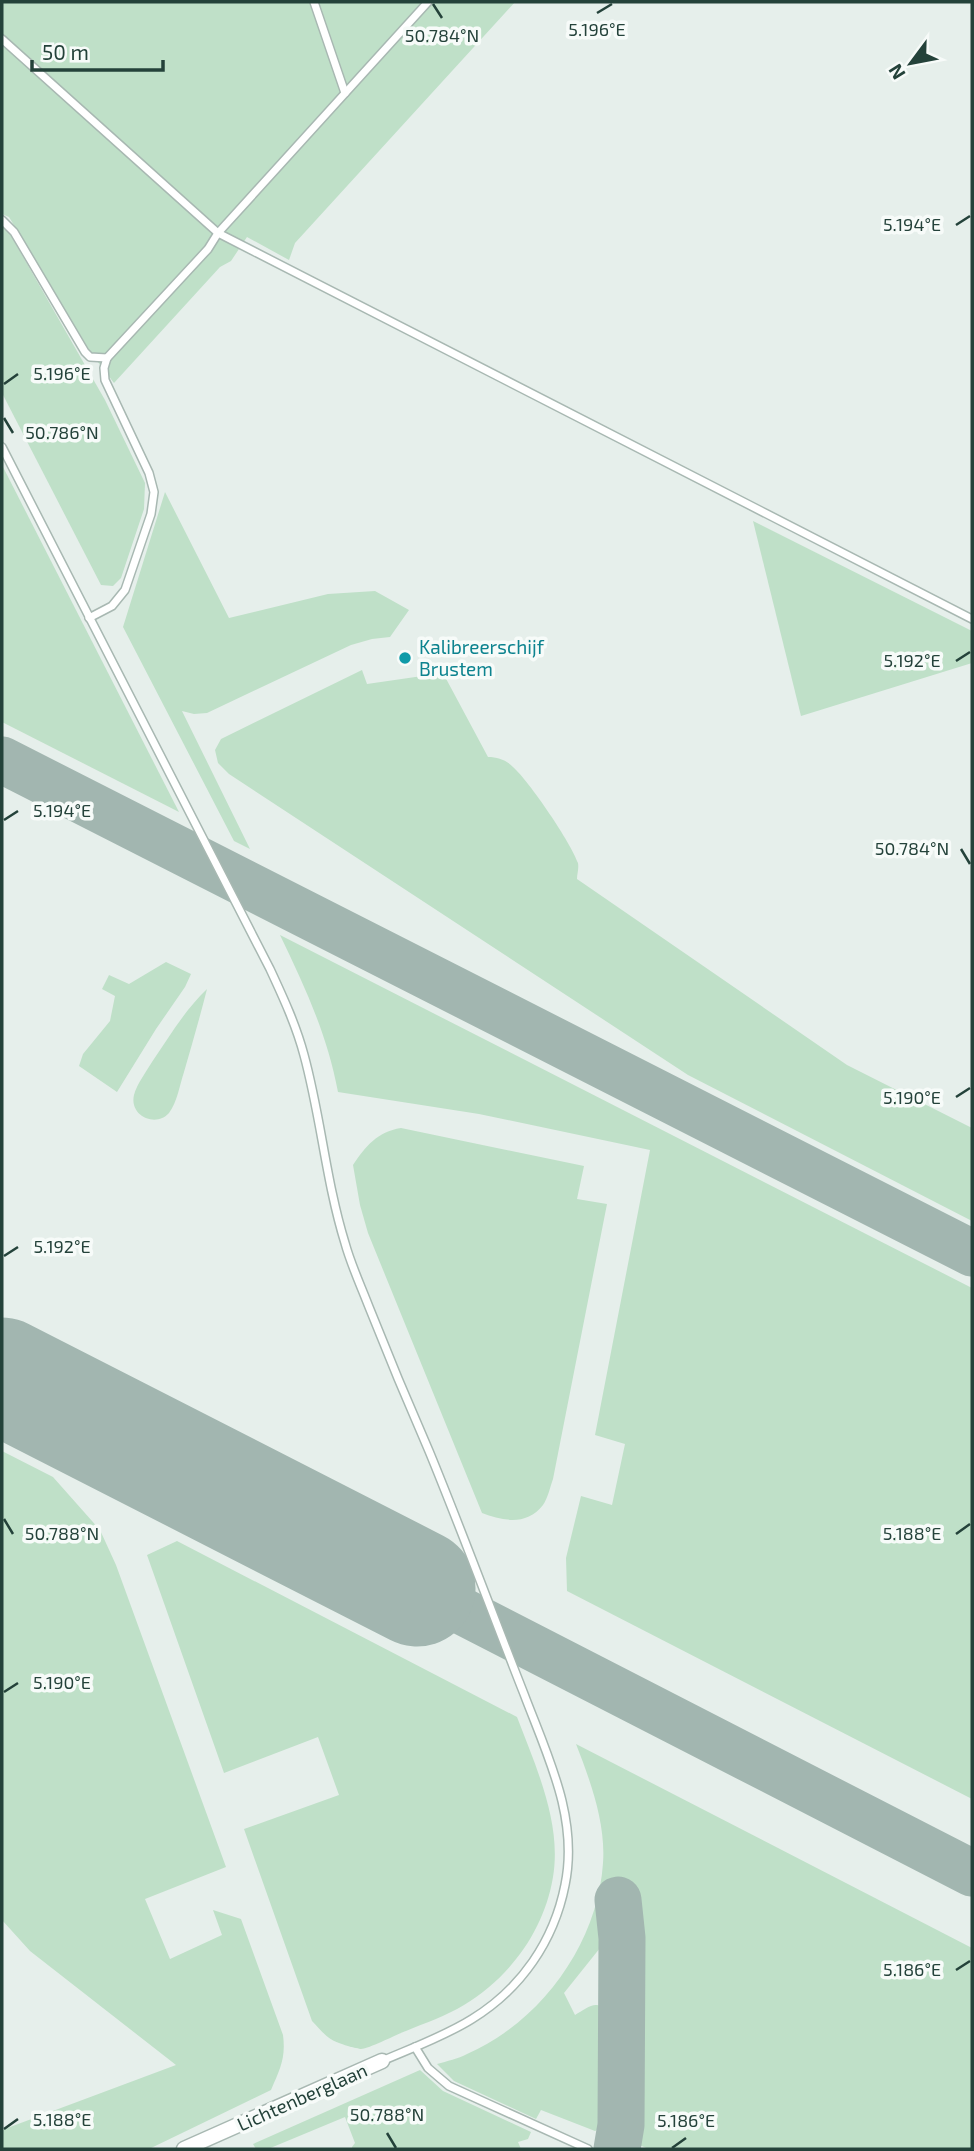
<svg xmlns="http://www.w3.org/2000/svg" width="974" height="2151" font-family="'Exo 2',sans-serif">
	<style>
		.green { fill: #bfe0c8 }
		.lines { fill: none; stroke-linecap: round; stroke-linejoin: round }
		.taxiway { stroke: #a2b6b0; stroke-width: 47 }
		.runway { stroke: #a2b6b0; stroke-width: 117 }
		.lane-casing { stroke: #a8b8b2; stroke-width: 10 }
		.street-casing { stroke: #a8b8b2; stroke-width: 17 }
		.lane { stroke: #fff; stroke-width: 7 }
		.street { stroke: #fff; stroke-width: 14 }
		.ticks { fill: none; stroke: #24423a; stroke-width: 2.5 }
		.culture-dot { fill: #0f9aa8; stroke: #f7fbf9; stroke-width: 2.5 }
		.labels { text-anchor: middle; stroke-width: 7; stroke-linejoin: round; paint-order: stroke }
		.culture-label { font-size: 19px; fill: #0d838f; stroke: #f7fbf9; text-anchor: start }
		.street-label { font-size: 19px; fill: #24423a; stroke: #f7fbf9 }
		.ticks-label { font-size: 18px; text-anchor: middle; fill: #24423a; stroke: #f7fbf9; stroke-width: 7; stroke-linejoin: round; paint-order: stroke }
	</style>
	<rect width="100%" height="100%" fill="#e6efeb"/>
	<!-- green -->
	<g class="green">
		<polygon points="2,2 515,2 295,243 289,260 247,237 231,261 220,267 114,383 91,353 9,217 2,214"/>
		<polygon points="2,226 10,234 105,400 145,483 144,509 121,578 113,586 101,585 2,393"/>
		<polygon points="2,465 179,812 2,722"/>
		<polygon points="165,492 229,618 328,594 375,591 409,610 390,637 372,639 351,645 207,713 194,714 182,711 250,849 234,841 123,627"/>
		<polygon points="753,521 972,631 972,663 801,716"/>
		<path d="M362 670 367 684 443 673 488 757C498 757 506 760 513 767 529 781 572 844 578 863 579 869 577 874 577 879L847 1065 972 1128V1221L688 1075 229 774 218 763 215 750 221 739Z"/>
		<path d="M280 935 972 1288V1799L567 1591 566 1558 581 1496 612 1505 625 1444 595 1435 650 1150 479 1114 338 1092C327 1034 305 987 280 935Z"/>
		<polygon points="166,962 191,974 185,987 156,1029 117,1092 79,1066 83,1054 110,1021 115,996 102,989 109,975 129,984"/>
		<path d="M207 989C200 1017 192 1044 184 1072 180 1084 177 1103 169 1113 156 1128 129 1116 134 1095 137 1084 146 1072 152 1062 169 1037 185 1010 207 989Z"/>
		<path d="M401 1128 584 1166 577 1199 607 1204 553 1479C550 1487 548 1498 543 1505 527 1526 503 1521 482 1513L368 1233 360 1205 353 1165C366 1146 377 1132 401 1128Z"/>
		<path d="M2 1451 53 1477 100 1530 116 1565 226 1867 145 1899 170 1959 222 1935 213 1910 241 1919 283 2035C286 2058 280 2069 271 2090L149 2149H2V2130L176 2065 30 1951 2 1920Z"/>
		<path d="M177 1541 517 1717C536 1767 562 1823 553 1877 544 1931 510 1977 464 2005 446 2016 425 2023 406 2031 395 2035 371 2048 361 2049 360 2049 352 2047 351 2047 328 2040 328 2038 312 2021L244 1829 339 1795 318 1737 224 1773 147 1555Z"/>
		<path d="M576 1744 972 1948V2149H649L639 2145V1929L636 1893 630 1882 604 1895 612 1933 564 1993 575 2015C587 2008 599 1997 606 2014L604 2126 595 2131 541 2110 536 2119 454 2081 437 2064C447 2061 458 2059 467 2054 541 2022 598 1943 603 1863 606 1823 590 1780 576 1744Z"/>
		<polygon points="420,2070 443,2091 531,2132 528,2139 518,2142 521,2149 352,2149 352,2147 355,2143 345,2117 268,2149 256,2149 253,2144"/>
	</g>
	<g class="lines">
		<!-- taxiway -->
		<g class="taxiway">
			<polyline points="2,760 972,1253"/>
			<polyline points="417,1588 972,1873"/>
			<polyline points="617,2149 621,2125 622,1938 618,1900"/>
		</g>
		<!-- runway -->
		<polyline class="runway" points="2,1376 417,1588"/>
		<!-- lane casing -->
		<g class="lane-casing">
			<g id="lane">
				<polyline points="314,2 345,93"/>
				<polyline points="2,39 218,233 972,619"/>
				<polyline points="2,220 14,232 85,352 90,357 107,358"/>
				<path d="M2 447 270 969C283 997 296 1025 304 1055 321 1117 326 1182 345 1243 351 1265 361 1286 369 1307 388 1355 408 1403 429 1451 462 1531 492 1613 524 1694 547 1755 579 1818 565 1885 554 1941 521 1989 472 2019 445 2036 412 2048 382 2061"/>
				<polyline points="89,618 112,606 125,590 151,514 154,492 149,473 105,380 104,368 107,358 208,249 218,233 428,2"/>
				<polyline points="415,2047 428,2068 449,2086 588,2149"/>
			</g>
		</g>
		<!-- street casing -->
		<g class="street-casing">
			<polyline id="street" points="184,2149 382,2061"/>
		</g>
		<!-- lane -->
		<use href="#lane" class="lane"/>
		<!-- street -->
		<use href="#street" class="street"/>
	</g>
	<!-- ticks -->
	<path class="ticks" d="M433 4 442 18M597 13 612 4M956 225 970 216M4 384 18 374M4 418 13 433M956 661 970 652M4 820 18 811M961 849 970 864M956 1097 970 1088M4 1256 18 1247M4 1519 13 1534M956 1534 970 1524M4 1692 18 1683M956 1970 970 1961M4 2129 18 2119M387 2133 396 2148M672 2148 686 2138"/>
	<!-- markers -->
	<circle class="culture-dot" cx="405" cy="658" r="7"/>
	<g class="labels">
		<!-- culture labels -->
		<g class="culture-label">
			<text x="419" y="654">Kalibreerschijf<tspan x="419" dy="22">Brustem</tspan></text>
		</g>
		<!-- street labels -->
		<g class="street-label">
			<text transform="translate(302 2097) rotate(-24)" y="7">Lichtenberglaan</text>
		</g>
	</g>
	<g class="ticks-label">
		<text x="597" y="36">5.196°E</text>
		<text x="442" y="42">50.784°N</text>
		<text x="912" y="231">5.194°E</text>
		<text x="62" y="380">5.196°E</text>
		<text x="62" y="439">50.786°N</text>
		<text x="912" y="667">5.192°E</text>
		<text x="62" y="817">5.194°E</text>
		<text x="912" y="855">50.784°N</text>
		<text x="912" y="1104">5.190°E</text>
		<text x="62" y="1253">5.192°E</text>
		<text x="912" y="1540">5.188°E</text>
		<text x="62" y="1540">50.788°N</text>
		<text x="62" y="1689">5.190°E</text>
		<text x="912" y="1976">5.186°E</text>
		<text x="387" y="2121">50.788°N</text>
		<text x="62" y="2126">5.188°E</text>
		<text x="686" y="2127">5.186°E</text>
	</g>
	<!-- border -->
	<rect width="974" height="2151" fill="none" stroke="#24423a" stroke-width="7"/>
	<!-- north arrow -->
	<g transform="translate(911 63) rotate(238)" stroke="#f7fbf9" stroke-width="5" paint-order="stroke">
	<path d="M0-5L12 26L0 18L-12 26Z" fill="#24423a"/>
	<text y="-10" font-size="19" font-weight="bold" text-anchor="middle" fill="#24423a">N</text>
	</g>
	<!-- scale -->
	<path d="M32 60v10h131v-10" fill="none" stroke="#24423a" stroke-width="3.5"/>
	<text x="42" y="60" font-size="21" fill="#24423a" stroke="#f7fbf9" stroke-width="5" paint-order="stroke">50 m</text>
</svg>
